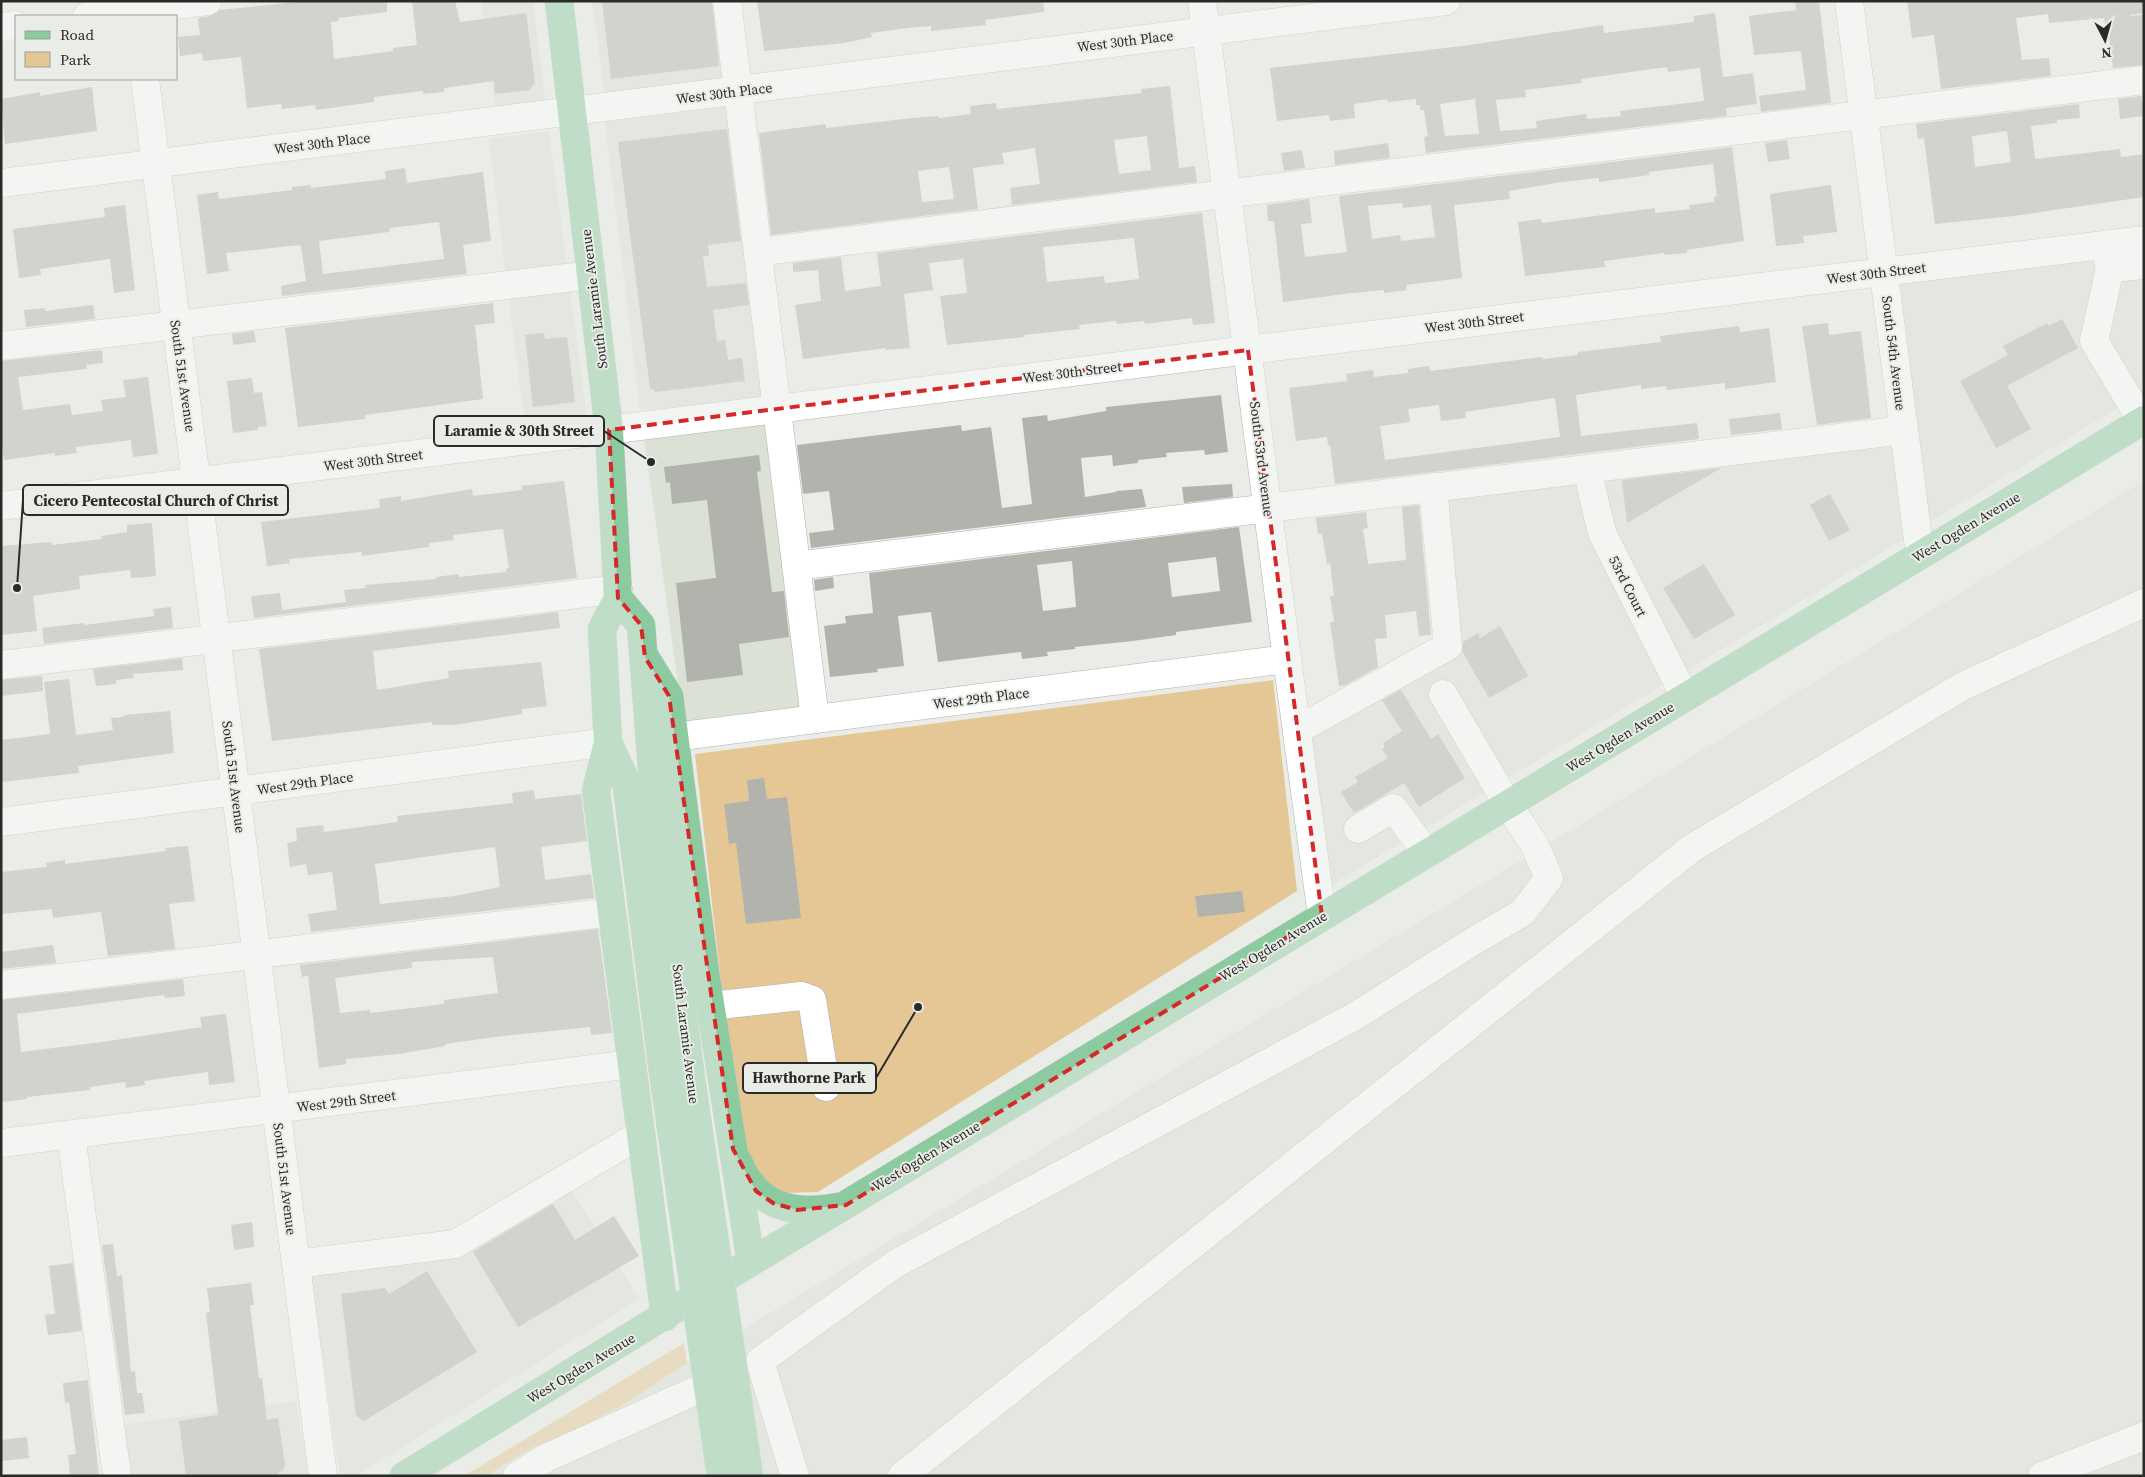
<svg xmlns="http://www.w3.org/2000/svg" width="2145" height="1477" font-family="'Source Serif 4',serif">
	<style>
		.built { fill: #dbe1d4 }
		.green { fill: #e4c795 }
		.building { fill: #b3b3ae; fill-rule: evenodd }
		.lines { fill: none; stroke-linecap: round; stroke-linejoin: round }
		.minor-casing { stroke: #b0b2ad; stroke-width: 29 }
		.major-casing { stroke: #c8c8c7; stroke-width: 29 }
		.minor { stroke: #fff; stroke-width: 28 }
		.major { stroke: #8ccaa0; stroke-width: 28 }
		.major-bridge-casing { stroke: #c8c8c7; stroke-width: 29; stroke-linecap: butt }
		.major-bridge { stroke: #8ccaa0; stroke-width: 28 }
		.marked { fill: none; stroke: #d62828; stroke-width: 4; stroke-dasharray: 10 6; stroke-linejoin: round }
		.labels { text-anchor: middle; stroke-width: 4; stroke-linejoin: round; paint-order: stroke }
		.street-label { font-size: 14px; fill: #2a2b29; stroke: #eaede7 }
		.leader { fill: none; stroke: #2a2b29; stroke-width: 2 }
		.callout-dot { fill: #2a2b29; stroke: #eaede7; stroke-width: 2 }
		.callout { fill: #eaede7; stroke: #2a2b29; stroke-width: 2 }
		.callout-label { font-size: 15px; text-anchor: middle; font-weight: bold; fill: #2a2b29 }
	</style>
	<rect width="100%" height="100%" fill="#eaede7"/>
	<!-- built -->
	<g class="built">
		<polygon points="481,1 533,1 546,105 496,110"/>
		<polygon points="592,1 726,1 737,82 605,98"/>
		<polygon points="740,105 776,398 640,410 605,122"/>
		<polygon points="549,131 587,418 525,425 489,139"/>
		<polygon points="2144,252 2144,392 1930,522 1899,284"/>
		<polygon points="778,421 814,709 684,727 644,438"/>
		<polygon points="1891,431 1906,538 1331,885 1310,722 1448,646 1433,487"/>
		<polygon points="2144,481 2144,1476 486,1476 533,1447 574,1431 626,1403 687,1363 1535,852"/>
		<polygon points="565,1179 639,1299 356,1476 340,1476 309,1263 455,1244"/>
		<polygon points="296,1401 309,1476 117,1476 110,1426"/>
	</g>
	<!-- green -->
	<g class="green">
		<polygon points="1273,680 1297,891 818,1192 785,1193 755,1181 737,1123 695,754"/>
		<polygon points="684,1343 687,1363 626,1403 574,1431 533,1447 486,1476 464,1476"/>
	</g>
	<!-- building -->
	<g class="building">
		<polygon points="305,1 387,1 387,12 338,18 339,21 331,22 334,59 393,51 393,48 417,45 412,1 455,1 460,22 526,13 535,83 530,90 495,94 494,81 444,88 444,92 423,94 423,91 374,97 374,102 316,110 315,105 282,109 281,104 247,108 241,57 203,61 202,53 180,56 178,37 200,35 198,18 210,16 220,10"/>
		<polygon points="602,1 712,1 719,66 611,79"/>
		<polygon points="757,1 1043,1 1044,12 985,20 986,25 931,31 931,26 908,28 871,33 872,37 844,43 764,51"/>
		<polygon points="1795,1 1819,1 1831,103 1761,112 1759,96 1806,90 1801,51 1754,55 1749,16 1796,10"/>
		<polygon points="1907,1 2144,1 2144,13 2130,15 2130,16 2144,15 2144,65 2113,68 2108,29 2106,29 2104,18 2049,23 2048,14 2016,18 2022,60 2049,58 2051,76 1941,89 1934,35 1912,38"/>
		<path d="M1715 13 1723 77 1753 73 1757 104 1726 108 1727 116 1426 153 1424 137 1428 136 1424 110H1420V105H1416V99L1388 102 1387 99 1354 104 1355 118 1330 121 1329 115 1277 121 1270 68 1463 46 1603 25 1604 33 1694 22V16ZM1667 67 1668 72 1700 68 1704 101 1620 111 1621 116 1587 119 1586 114 1536 121 1537 128 1500 131 1496 100 1526 97 1525 90 1582 83 1581 79ZM1475 99 1479 134 1445 136 1440 104Z"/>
		<path d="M1170 86 1179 168 1195 166 1197 182 1012 205 1010 188 1040 184 1035 148 1002 153 1004 164 973 168 978 209 771 235 759 133 826 124V128L912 118 938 116 939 118 971 114 970 106 996 103 997 109 1142 93 1141 89ZM1147 136 1151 170 1119 174 1114 140ZM949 167 954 199 922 202 918 171Z"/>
		<polygon points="92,87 97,131 5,144 1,99 40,92 40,96"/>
		<polygon points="2141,96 2144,116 2120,119 2118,99"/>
		<path d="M2079 104 2080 118 2057 120V123L2031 126 2035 159 2120 149 2121 157 2144 154V197L2014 216 1935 224 1924 138 1918 139 1916 124ZM2007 131 2011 162 1975 167 1972 136Z"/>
		<polygon points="727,129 741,241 708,245 709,256 703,256 707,287 746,283 749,305 713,310 717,341 725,340 728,360 742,358 745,381 656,392 650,388 618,142"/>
		<polygon points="1787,140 1790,159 1768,162 1765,143"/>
		<polygon points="1388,143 1390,158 1335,165 1334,151"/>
		<path d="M1732 147 1744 241 1687 250V253L1664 255V253L1604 261 1605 267 1525 276 1518 222 1541 219 1542 223 1655 208V213L1690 209 1689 205 1714 202V197L1717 196 1713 164 1649 172V175L1599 182V178L1562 182 1509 191 1510 199 1454 205 1462 278 1406 285 1407 290 1384 293V290L1352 293 1283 302 1274 221H1268L1267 205 1309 199 1312 223 1301 224 1305 257 1347 252 1339 196ZM1402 203 1403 208 1431 205 1435 237 1401 241 1400 235 1372 239 1368 206Z"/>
		<polygon points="1302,150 1305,168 1284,171 1281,153"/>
		<path d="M405 168 407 183 483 172 491 241 463 245 467 274 282 296 281 286 306 281 301 247 299 245 226 253 229 271 207 274 197 195 218 192 219 199 292 190V187L311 185V188L386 179 385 171ZM439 222 444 259 323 274 319 241 389 232 390 228Z"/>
		<polygon points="1831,185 1837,232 1803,236 1804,243 1776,246 1770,194"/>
		<polygon points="125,205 135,290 114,293 110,259 40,269 41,275 19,278 13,229 105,217 104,208"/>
		<path d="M1202 213 1215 323 1193 325 1192 318 1145 324 1144 321 1117 324 1116 321 1079 325 1080 329 1024 335 1025 337 947 345 940 296 967 293 963 259 929 263 933 290 904 294 910 348 886 350V348L803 359 795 305 821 301 818 270 793 272V263L841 257 845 291 881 286 877 253ZM1134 238 1139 279 1105 283 1104 276 1047 282 1043 247Z"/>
		<polygon points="493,303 495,323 475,325 483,399 365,415 365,419 298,427 285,328"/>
		<polygon points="93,305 95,319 26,327 24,310 45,308 45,311"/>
		<polygon points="2062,319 2078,348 2007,386 2031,429 1996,448 1960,381 2008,355 2003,346 2047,323 2049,326"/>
		<polygon points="1828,323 1829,335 1861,331 1871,418 1817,425 1802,326"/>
		<path d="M1739 326 1740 332 1769 328 1776 382 1725 389V383L1667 390 1666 386 1641 389V385L1576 395 1581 436 1697 423 1699 439 1335 484 1330 445H1328L1327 437 1296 441 1289 388 1347 381 1346 374 1373 370 1374 377 1408 373V369L1429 366 1430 371 1542 357 1543 359 1578 355V352L1661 342 1660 336ZM1555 398 1560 437 1385 460 1380 426 1410 422 1408 409 1439 405 1441 421 1466 418 1465 412Z"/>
		<polygon points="254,331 256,342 233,345 232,334"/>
		<polygon points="544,333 545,339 567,337 575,402 533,407 525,335"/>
		<polygon points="102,350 103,363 86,365 87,369 18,377 23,410 70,404 72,415 103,411 101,400 126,397 123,380 148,377 158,454 133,457 131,440 76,447 77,453 55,456 55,453 4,460 1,441 1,361"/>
		<polygon points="252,378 254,393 262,392 267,426 258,427 258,430 233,433 227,381"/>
		<polygon points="1221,395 1228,452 1205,455 1204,450 1166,453 1167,457 1138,460 1138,463 1113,466 1112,455 1081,458 1085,497 1116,492 1116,491 1142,489 1146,507 811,548 809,533 834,530 829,491 803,494 797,445 961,425 962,431 991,427 1002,508 1032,504 1022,418 1047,415 1048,421 1106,411 1106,407"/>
		<polygon points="1780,413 1782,429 1731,435 1729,419"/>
		<polygon points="759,455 761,471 757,472 772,592 784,591 789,637 739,644 743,675 687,682 676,583 716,578 707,500 672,504 670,482 666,483 664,467"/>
		<polygon points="1721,468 1627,523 1622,480"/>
		<polygon points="564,481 577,578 254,618 251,596 280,593 282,610 346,602 344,590 365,588 365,585 436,579 436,577 458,574 459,577 506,572 506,569 509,568 503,529 453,535 454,540 429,543 429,547 362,556 362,552 289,559 290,563 267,566 261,522 380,508 379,499 401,496 401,501 472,489 473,496 522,490 521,486"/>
		<polygon points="1232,484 1233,497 1184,503 1182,487"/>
		<polygon points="1830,494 1850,530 1829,541 1810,505"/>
		<polygon points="1419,505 1431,635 1419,636 1416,611 1385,615 1387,638 1375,639 1378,667 1346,685 1339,686 1330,622 1334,622 1330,596 1334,596 1330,563 1327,564 1322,534 1318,534 1316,518 1366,512 1368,528 1363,529 1368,564 1406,560 1402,507"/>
		<polygon points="152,523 156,576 131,578 130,570 79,576 80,589 33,596 37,631 1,635 1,546 51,542 52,545 102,539 101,536 127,532 127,525"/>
		<path d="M1239 527 1252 622 1176 632V635L1133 641 1075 647V649L1047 652 1048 656 1022 659 1021 652 938 662 931 612 898 616 904 666 877 669 878 672 830 677 824 626 846 623 845 616 873 613 869 573ZM1216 557 1220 591 1172 597 1168 563ZM1072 561 1076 607 1043 611 1037 565Z"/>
		<polygon points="1704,564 1735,615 1694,639 1663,588"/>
		<polygon points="833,577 834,588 815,591 814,580"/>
		<polygon points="171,607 173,628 44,644 42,628 84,623 85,625 154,616 153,609"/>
		<polygon points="558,612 560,628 373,651 377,690 449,678 448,671 541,662 547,706 522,709 522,714 455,725 432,725 432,722 272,741 259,649"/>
		<polygon points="1500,626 1528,676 1489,698 1462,651 1463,642 1478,633 1480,638"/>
		<polygon points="182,658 183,670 133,674 134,678 116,680 116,684 96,686 93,669"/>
		<polygon points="42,676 43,691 1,696 1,680"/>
		<polygon points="69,679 76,735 113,730 111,718 124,717 124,715 170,711 174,753 78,766 79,773 1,782 1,740 50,734 44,682"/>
		<polygon points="1401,690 1431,739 1438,734 1465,778 1419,807 1404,783 1354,813 1341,792 1358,782 1355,777 1388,758 1382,749 1385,747 1383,743 1402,731 1382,700"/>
		<polygon points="764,778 767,799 787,797 801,918 746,924 736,843 729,844 724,804 749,801 747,780"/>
		<path d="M534 790 535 799 581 794 587 841 541 847 545 880 591 874 594 898 311 932 308 914 337 910 332 872 308 875 306 864 290 867 287 843 297 841 296 828 323 825 324 832 398 822 397 816 513 803 512 793ZM495 847 500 887 455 896 380 904 375 864Z"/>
		<polygon points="188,846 195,901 169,904 175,949 108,956 101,912 53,918 52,909 1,914 1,872 47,867 46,863 65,860 65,864 166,851 165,848"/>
		<polygon points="1242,891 1245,912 1198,917 1195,896"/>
		<path d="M598 929 612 1033 591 1035 590 1027 494 1037 445 1044V1046L399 1054 346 1059V1064L319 1068 308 976 302 977 300 965ZM493 957 498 993 444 1000V1004L420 1007 370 1013V1010L340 1013 335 978 412 968V962Z"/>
		<polygon points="53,945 56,963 1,969 1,952"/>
		<polygon points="183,979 185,996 165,998 164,995 17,1014 21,1052 102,1042 202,1027 200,1017 226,1014 235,1082 209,1085 208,1072 144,1081 145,1085 126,1088 125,1082 90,1087 90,1090 26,1097 27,1099 1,1102 1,1000"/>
		<polygon points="553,1204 575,1240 614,1216 639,1256 518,1327 473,1252"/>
		<polygon points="252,1222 254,1247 234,1250 231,1225"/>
		<polygon points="113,1244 117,1276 122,1275 131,1372 135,1371 137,1393 142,1393 145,1413 125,1415 102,1245"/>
		<polygon points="73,1263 82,1331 48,1335 45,1315 55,1314 49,1266"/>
		<polygon points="427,1271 477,1352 364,1421 356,1416 341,1294 385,1288 389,1294"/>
		<polygon points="251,1283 254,1305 250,1305 259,1378 262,1378 267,1420 278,1418 285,1465 283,1470 274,1476 186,1476 179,1421 218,1415 206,1313 210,1312 207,1288"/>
		<polygon points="88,1380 99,1476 70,1476 68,1455 76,1454 69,1402 65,1403 63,1383"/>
		<polygon points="27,1437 29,1458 1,1461 1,1440"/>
	</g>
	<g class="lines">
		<!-- minor casing -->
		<g class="minor-casing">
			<g id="minor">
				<polyline points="727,1 815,719"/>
				<polyline points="1202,1 1287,659 1322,916"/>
				<polyline points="1849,1 1920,555"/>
				<polyline points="87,16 208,1"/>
				<polyline points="1,27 16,25"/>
				<polyline points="145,79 323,1476"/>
				<polyline points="1,183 1446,1"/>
				<polyline points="2106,249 2110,268 2144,265"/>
				<polyline points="758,252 2144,80"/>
				<polyline points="2110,268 2094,341 2142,421"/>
				<polyline points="1,346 591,275"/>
				<polyline points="1587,469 1602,533 1685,697"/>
				<polyline points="1,506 1248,350 2144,240"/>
				<polyline points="796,566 1904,430"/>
				<polyline points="1,665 618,589"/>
				<polyline points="1297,730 1448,646 1433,487"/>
				<polyline points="674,737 1287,659"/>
				<polyline points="1,822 608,742"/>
				<polyline points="1358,829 1393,808 1427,853"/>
				<polyline points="1,985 612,912"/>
				<polyline points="711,1006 801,996 812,1000 826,1087"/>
				<polyline points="71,1135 117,1476"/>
				<polyline points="1,1143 632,1064"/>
				<polyline points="296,1264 455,1244 641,1134"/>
				<polyline points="517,1476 546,1458 728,1376"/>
				<polyline points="795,1476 760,1361 895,1264 1357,1015 1472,942 1522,913 1549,878 1534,844 1508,805 1443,694"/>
				<polyline points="902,1476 1692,848 1963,686 2144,603"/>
				<polyline points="2042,1476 2144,1436"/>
			</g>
		</g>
		<!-- major casing -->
		<g class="major-casing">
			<g id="major">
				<polyline points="559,1 609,430 618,598 602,629 608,742 626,781 663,1072"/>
				<polyline points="618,598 641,625 652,768 690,1071"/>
				<polyline points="645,657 669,696 705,972 751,1262"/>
				<polyline points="608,742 596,791 665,1317"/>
				<path d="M739 1163C757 1206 793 1216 837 1207"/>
				<polyline points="404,1476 751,1262 2144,420"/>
			</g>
		</g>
		<!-- minor -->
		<use href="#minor" class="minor"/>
		<!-- major -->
		<use href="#major" class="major"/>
		<!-- major-bridge casing -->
		<g class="major-bridge-casing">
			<g id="major-bridge">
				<polyline points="690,1071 749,1476"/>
				<polyline points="663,1072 721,1476"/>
			</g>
		</g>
		<!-- major-bridge -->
		<use href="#major-bridge" class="major-bridge"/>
	</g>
	<!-- marked area -->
	<path d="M0 0H2145V1477H0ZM1248 350 1322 916 846 1205 797 1210 773 1203 756 1191 733 1149 669 696 645 657 641 625 618 598 609 430Z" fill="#eaede7" fill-opacity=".55" fill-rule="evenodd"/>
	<path class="marked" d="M1248 350 1322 916 846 1205 797 1210 773 1203 756 1191 733 1149 669 696 645 657 641 625 618 598 609 430Z"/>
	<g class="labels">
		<!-- street labels -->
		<g class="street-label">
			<text transform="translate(1125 41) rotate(-7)" y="5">West 30th Place</text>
			<text transform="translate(724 93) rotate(-7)" y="5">West 30th Place</text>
			<text transform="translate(322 143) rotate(-7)" y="5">West 30th Place</text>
			<text transform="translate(1876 273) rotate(-7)" y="5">West 30th Street</text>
			<text transform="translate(594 299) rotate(-97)" y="5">South Laramie Avenue</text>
			<text transform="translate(1474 322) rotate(-7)" y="5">West 30th Street</text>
			<text transform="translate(1894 353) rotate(83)" y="5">South 54th Avenue</text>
			<text transform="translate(1072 372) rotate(-7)" y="5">West 30th Street</text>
			<text transform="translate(183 376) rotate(82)" y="5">South 51st Avenue</text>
			<text transform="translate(1262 459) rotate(83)" y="5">South 53rd Avenue</text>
			<text transform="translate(373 460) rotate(-7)" y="5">West 30th Street</text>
			<text transform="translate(1966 527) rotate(-31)" y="5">West Ogden Avenue</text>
			<text transform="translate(1628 586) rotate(63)" y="5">53rd Court</text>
			<text transform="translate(981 698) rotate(-7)" y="5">West 29th Place</text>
			<text transform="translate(1620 737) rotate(-31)" y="5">West Ogden Avenue</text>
			<text transform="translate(234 777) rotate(83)" y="5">South 51st Avenue</text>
			<text transform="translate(305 783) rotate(-8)" y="5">West 29th Place</text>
			<text transform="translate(1273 946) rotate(-31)" y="5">West Ogden Avenue</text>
			<text transform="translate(686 1034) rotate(83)" y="5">South Laramie Avenue</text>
			<text transform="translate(346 1101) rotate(-7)" y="5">West 29th Street</text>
			<text transform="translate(926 1156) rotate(-31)" y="5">West Ogden Avenue</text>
			<text transform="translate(285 1179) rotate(83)" y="5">South 51st Avenue</text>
			<text transform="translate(581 1368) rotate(-31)" y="5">West Ogden Avenue</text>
		</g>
	</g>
	<!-- callouts -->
	<path class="leader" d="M651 462L604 431M17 588L23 500M918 1007L876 1078"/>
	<g class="callout-dot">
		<circle cx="651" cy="462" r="5"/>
		<circle cx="17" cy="588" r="5"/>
		<circle cx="918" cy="1007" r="5"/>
	</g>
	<g class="callout">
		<rect x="434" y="416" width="170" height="30" rx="5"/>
		<rect x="23" y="485" width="265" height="30" rx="5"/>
		<rect x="743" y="1063" width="133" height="30" rx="5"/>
	</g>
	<g class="callout-label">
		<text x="519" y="436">Laramie &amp; 30th Street</text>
		<text x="156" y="506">Cicero Pentecostal Church of Christ</text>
		<text x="809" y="1083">Hawthorne Park</text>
	</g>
	<!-- border -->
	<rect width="2145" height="1477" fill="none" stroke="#2a2b29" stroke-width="5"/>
	<!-- legend -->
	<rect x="15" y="15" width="162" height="65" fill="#eaede7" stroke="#9d9f9b"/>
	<rect x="25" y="31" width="25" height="8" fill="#8ccaa0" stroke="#9d9f9b"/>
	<text x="60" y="40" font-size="15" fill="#2a2b29">Road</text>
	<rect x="25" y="52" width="25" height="15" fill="#e4c795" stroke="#9d9f9b"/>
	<text x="60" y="65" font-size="15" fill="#2a2b29">Park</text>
	<!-- north arrow -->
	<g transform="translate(2105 40) rotate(174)" stroke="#eaede7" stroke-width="4" paint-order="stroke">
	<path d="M0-4L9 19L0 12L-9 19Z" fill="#2a2b29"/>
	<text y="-8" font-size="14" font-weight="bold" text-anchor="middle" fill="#2a2b29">N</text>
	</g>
</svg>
